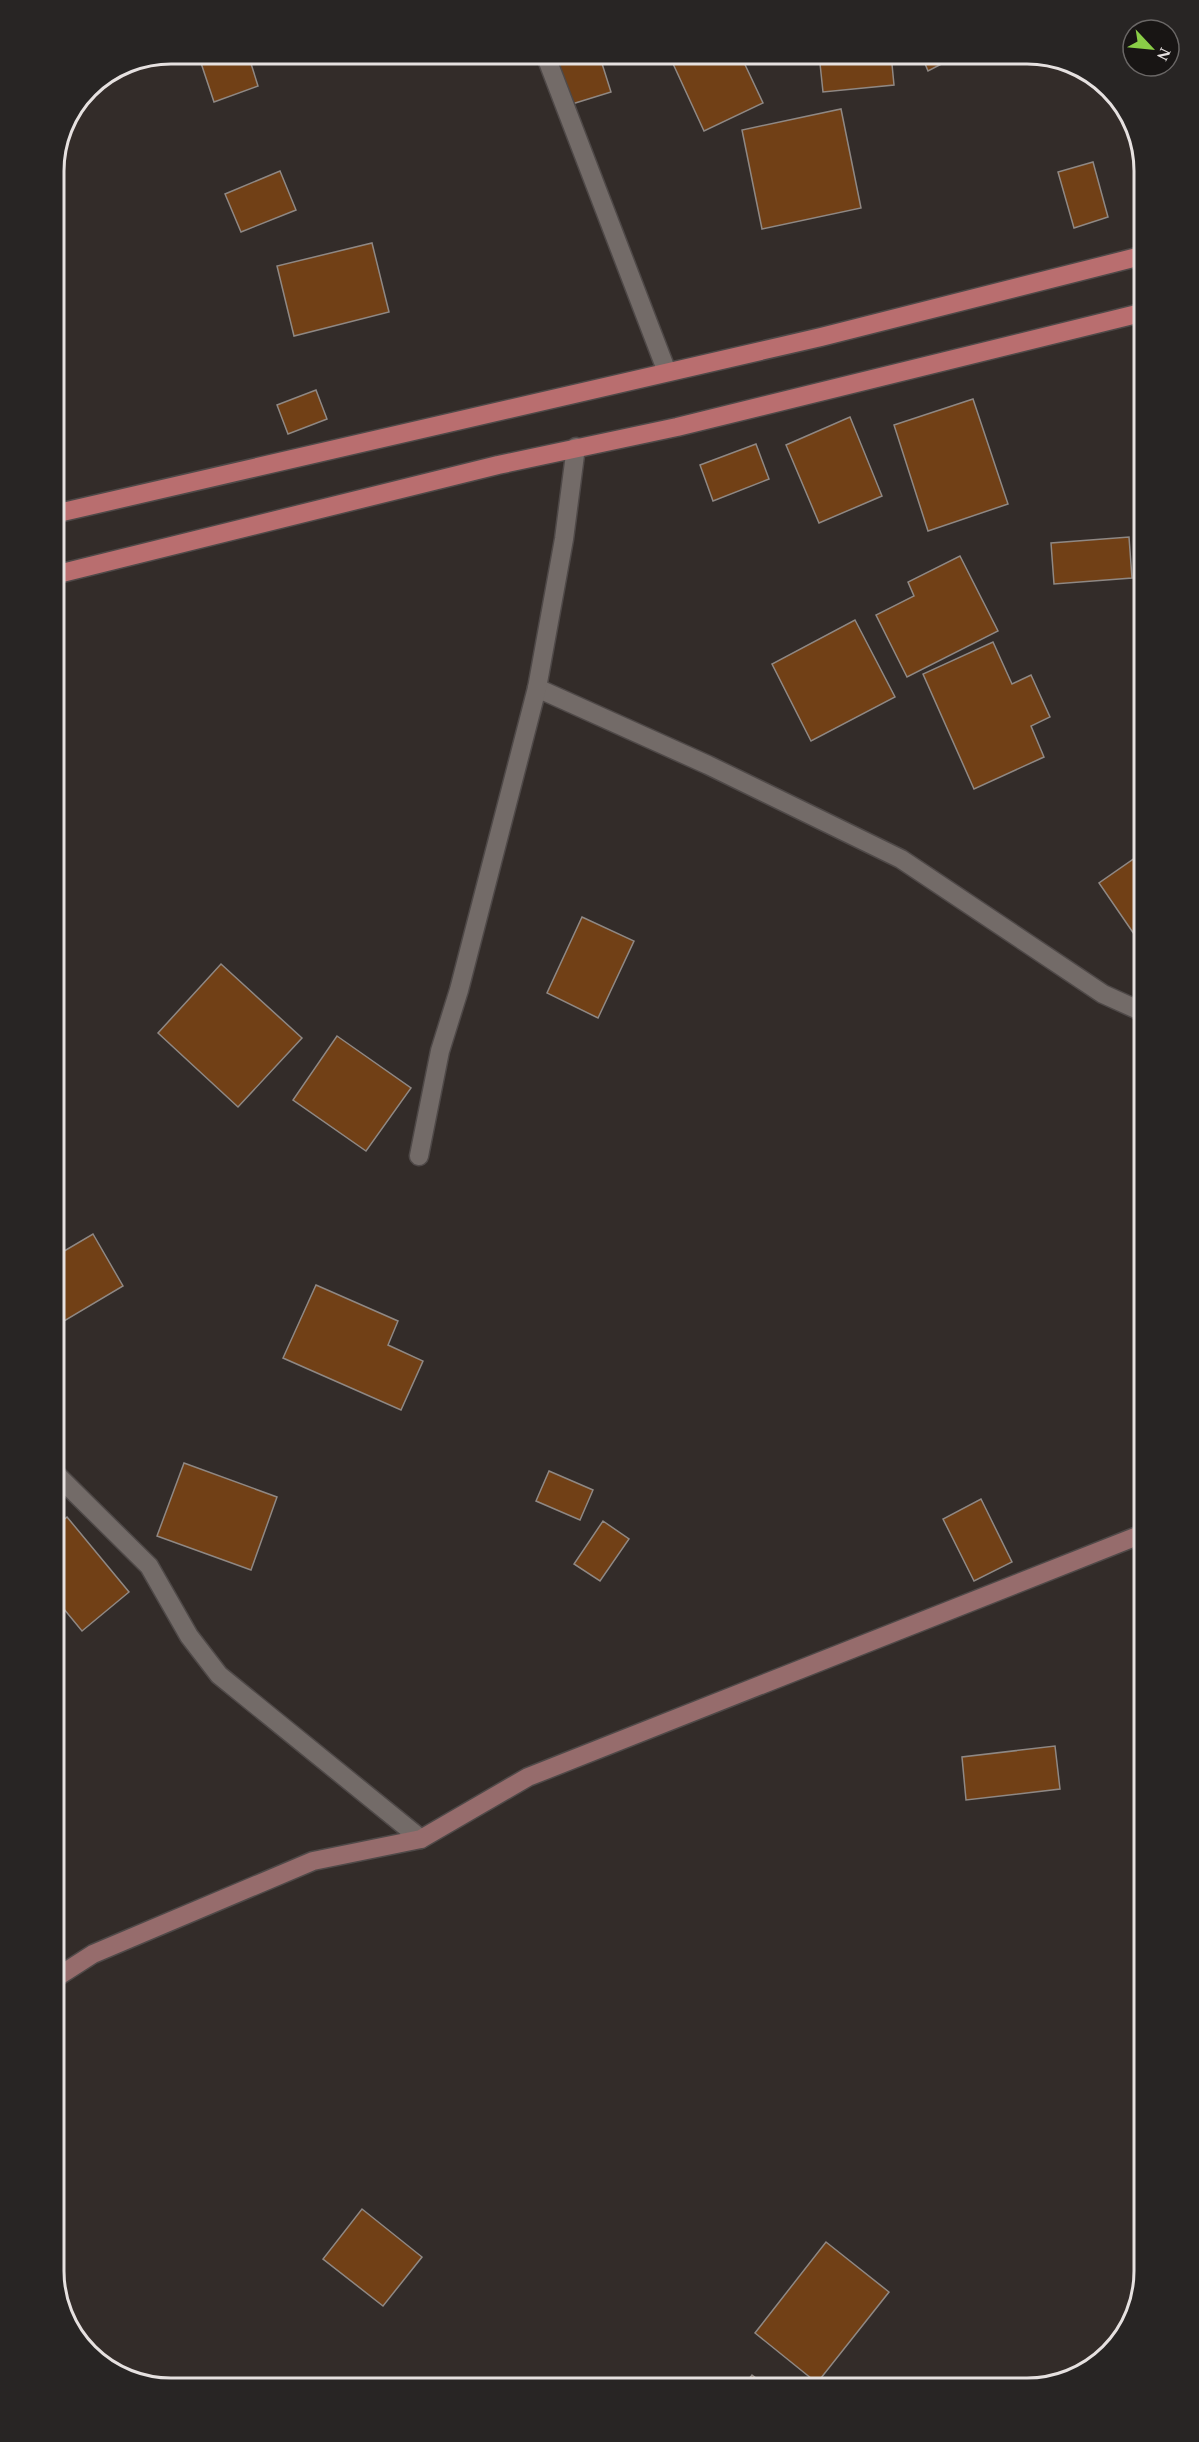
<svg xmlns="http://www.w3.org/2000/svg" width="1199" height="2442" font-family="'Times New Roman',serif">
	<style>
		.building { fill: #714016; stroke: #8f8884; stroke-width: 1.5 }
		.lines { fill: none; stroke-linecap: round; stroke-linejoin: round }
		.street-casing { stroke: #4f4948; stroke-width: 21 }
		.secondary-casing { stroke: #4f4948; stroke-width: 21 }
		.primary-casing { stroke: #4f4948; stroke-width: 21 }
		.street { stroke: #736b68; stroke-width: 18 }
		.secondary { stroke: #966c6c; stroke-width: 18 }
		.primary { stroke: #b96e6f; stroke-width: 18 }
		.rim { fill: none; stroke: #e6e1e0; stroke-width: 3 }
	</style>
	<rect width="100%" height="100%" fill="#332c29"/>
	<!-- building -->
	<g class="building">
		<polygon points="198,54 248,54 258,86 214,102"/>
		<polygon points="580,54 599,54 611,92 572,104 558,61"/>
		<polygon points="740,54 763,103 704,131 669,55"/>
		<polygon points="819,54 891,54 894,85 823,92"/>
		<polygon points="921,54 961,54 928,71"/>
		<polygon points="841,109 861,208 762,229 742,130"/>
		<polygon points="1093,162 1108,217 1074,228 1058,172"/>
		<polygon points="280,171 296,210 241,232 225,194"/>
		<polygon points="372,243 389,312 294,336 277,266"/>
		<polygon points="316,390 327,419 288,434 277,405"/>
		<polygon points="973,399 1008,504 928,531 894,425"/>
		<polygon points="850,417 882,496 819,523 786,445"/>
		<polygon points="756,444 769,479 713,501 700,465"/>
		<polygon points="1129,537 1132,578 1054,584 1051,543"/>
		<polygon points="960,556 998,631 907,677 876,615 914,596 908,582"/>
		<polygon points="855,620 895,697 811,741 772,664"/>
		<polygon points="993,642 1012,684 1031,675 1050,717 1031,726 1044,757 974,789 923,674"/>
		<polygon points="1145,851 1145,950 1099,883"/>
		<polygon points="582,917 634,941 598,1018 547,993"/>
		<polygon points="221,964 302,1038 238,1107 158,1033"/>
		<polygon points="337,1036 411,1088 366,1151 293,1100"/>
		<polygon points="93,1234 123,1286 54,1327 54,1257"/>
		<polygon points="316,1285 398,1321 388,1345 423,1361 401,1410 283,1358"/>
		<polygon points="184,1463 277,1497 251,1570 157,1536"/>
		<polygon points="549,1471 593,1490 580,1520 536,1501"/>
		<polygon points="981,1499 1012,1562 974,1581 943,1519"/>
		<polygon points="67,1517 129,1592 82,1631 54,1597 54,1528"/>
		<polygon points="603,1521 629,1539 600,1581 574,1564"/>
		<polygon points="1055,1746 1060,1789 966,1800 962,1757"/>
		<polygon points="362,2209 422,2257 383,2306 323,2259"/>
		<polygon points="826,2242 889,2292 817,2383 755,2333"/>
		<polygon points="752,2375 769,2388 742,2388"/>
	</g>
	<g class="lines">
		<!-- street casing -->
		<g class="street-casing">
			<g id="street">
				<polyline points="545,54 667,372"/>
				<polyline points="537,688 708,765 901,859 1103,994 1145,1013"/>
				<polyline points="419,1156 440,1051 459,990 537,688 564,539 576,447"/>
				<polyline points="54,1472 149,1566 189,1636 219,1675 421,1839"/>
			</g>
		</g>
		<!-- secondary casing -->
		<g class="secondary-casing">
			<polyline id="secondary" points="54,1979 93,1954 313,1861 421,1839 528,1777 1145,1533"/>
		</g>
		<!-- primary casing -->
		<g class="primary-casing">
			<g id="primary">
				<polyline points="54,514 821,337 1145,255"/>
				<polyline points="54,575 498,465 677,427 1145,312"/>
			</g>
		</g>
		<!-- street -->
		<use href="#street" class="street"/>
		<!-- secondary -->
		<use href="#secondary" class="secondary"/>
		<!-- primary -->
		<use href="#primary" class="primary"/>
	</g>
	<!-- crop -->
	<path d="M0 0H1199V2442H0ZM171 64H1027A107 107 0 0 1 1134 171V2271A107 107 0 0 1 1027 2378H171A107 107 0 0 1 64 2271V171A107 107 0 0 1 171 64Z" fill="#282524" fill-rule="evenodd"/>
	<path class="rim" d="M171 64H1027A107 107 0 0 1 1134 171V2271A107 107 0 0 1 1027 2378H171A107 107 0 0 1 64 2271V171A107 107 0 0 1 171 64Z"/>
	<!-- north arrow -->
	<g transform="translate(1151 48) rotate(116)"><circle r="28" fill="#181514" stroke="#6a6766" stroke-width="1.5"/>
	<path d="M0-4.5L10 22L0 15L-10 22Z" fill="#8ace47"/>
	<text y="-9" font-size="16" font-weight="bold" text-anchor="middle" fill="#e6e1e0">N</text>
	</g>
</svg>
